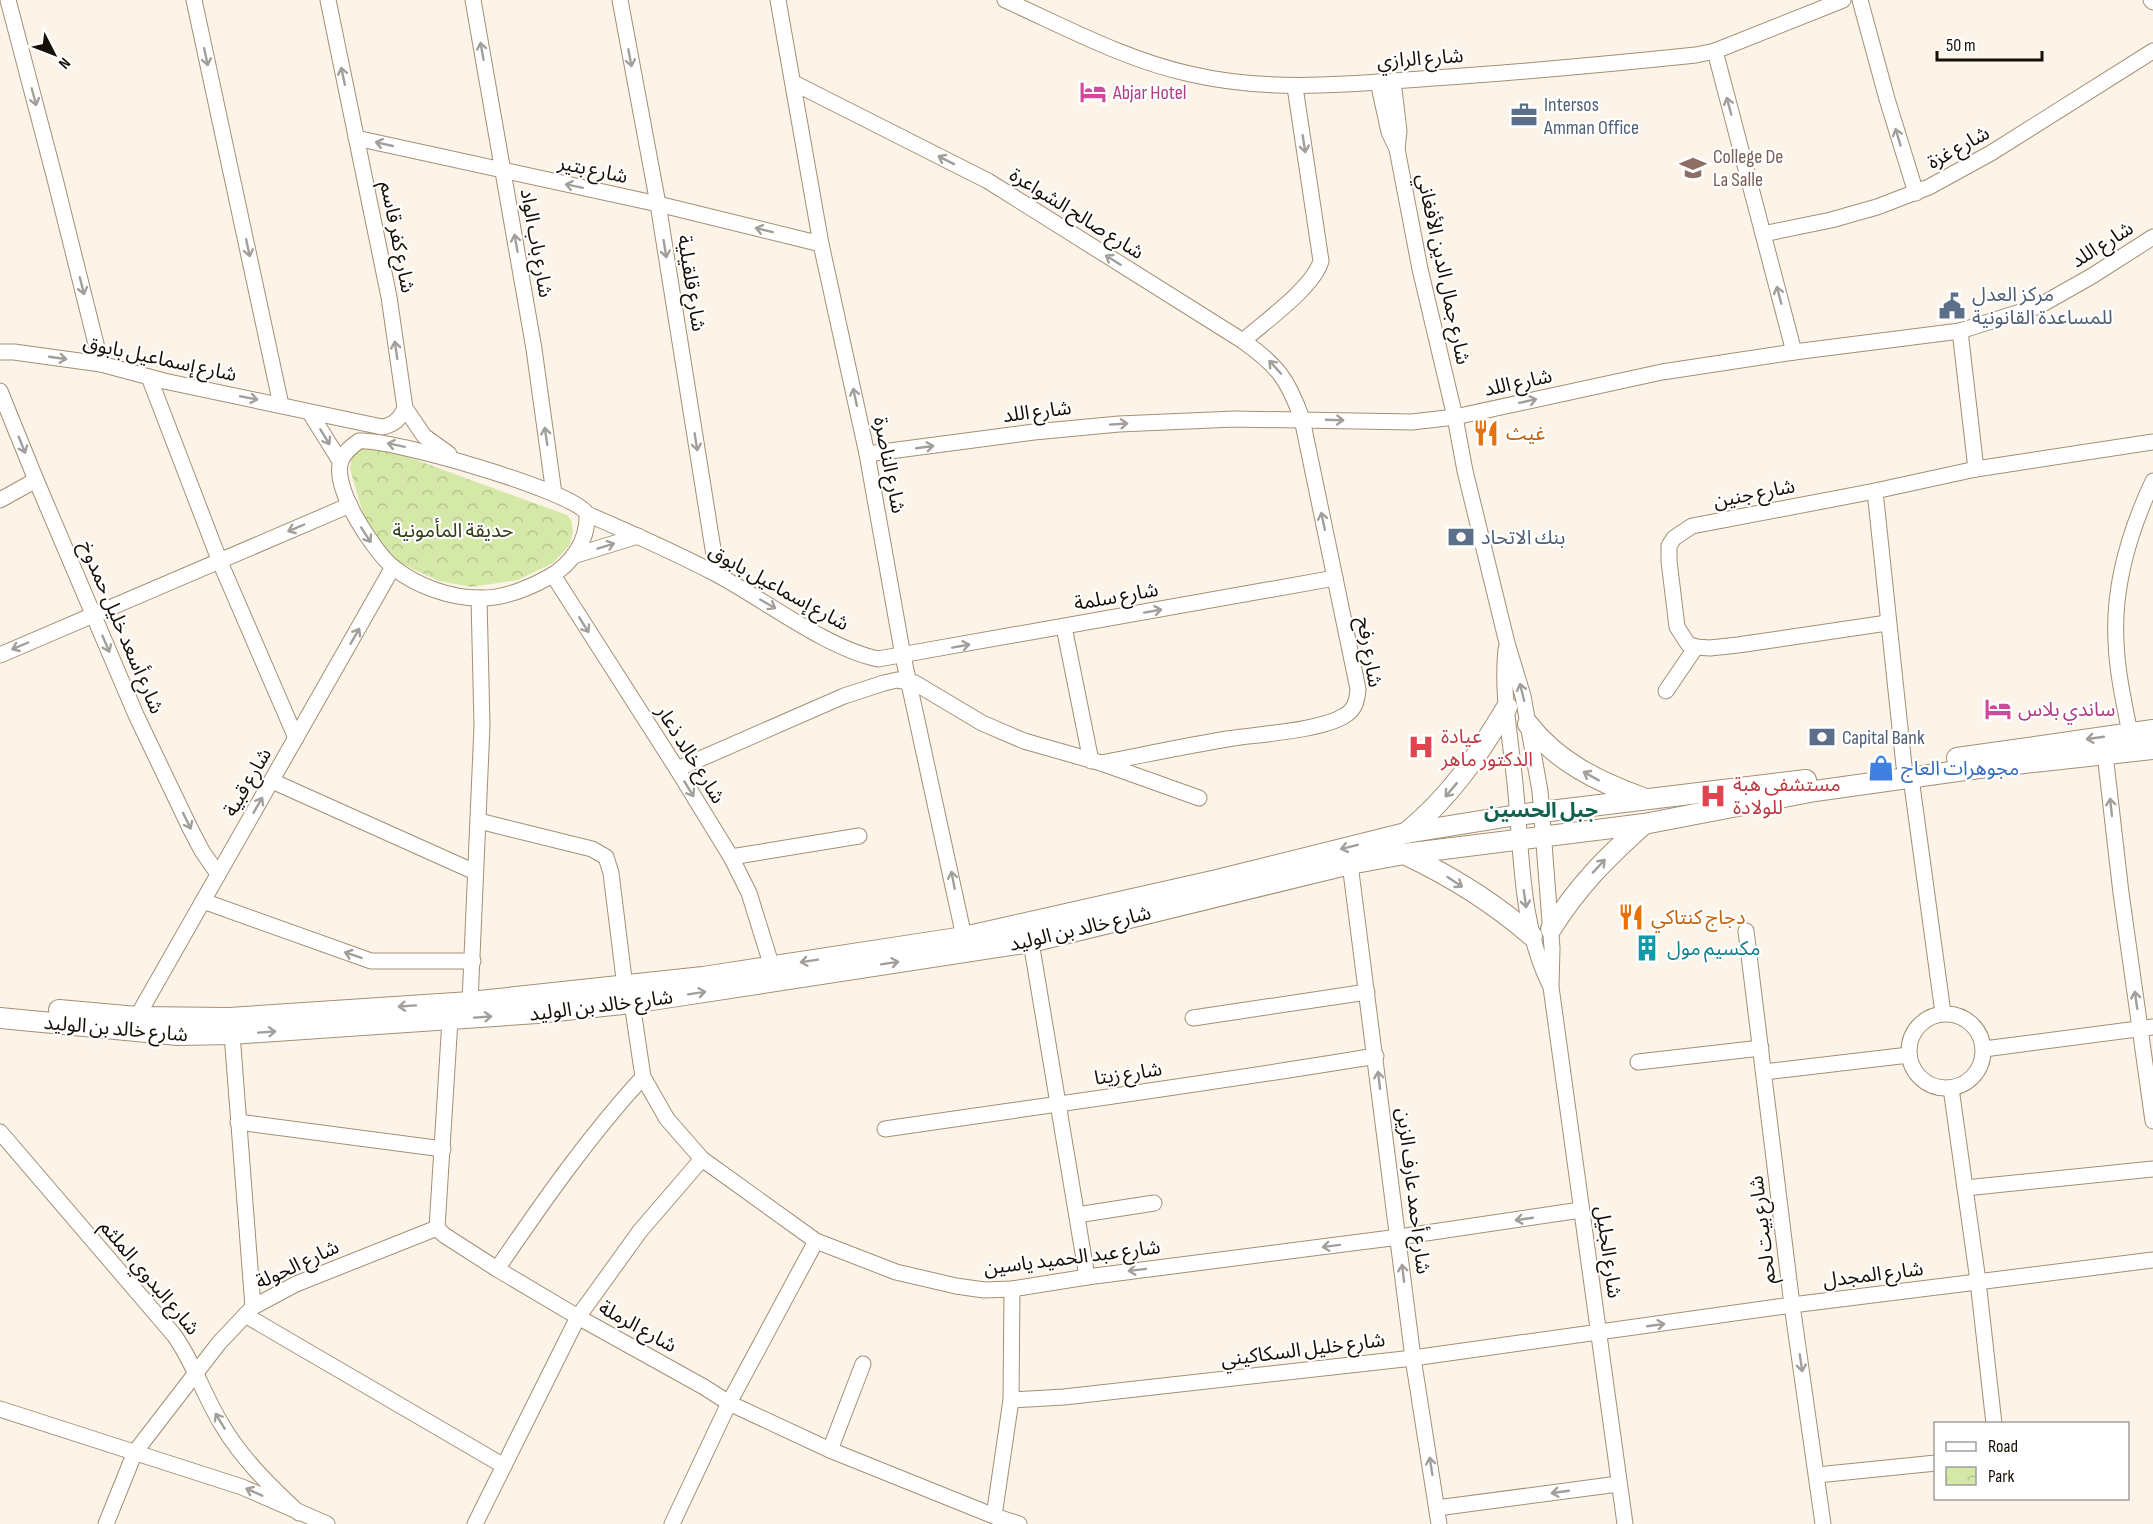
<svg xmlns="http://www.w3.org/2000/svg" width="2153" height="1524" font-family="'Sofia Sans Condensed','Noto Sans Arabic',sans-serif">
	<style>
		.park { fill: url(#park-crowns) }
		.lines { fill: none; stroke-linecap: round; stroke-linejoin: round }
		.minor-casing { stroke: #a38f74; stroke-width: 17 }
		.major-casing { stroke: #a38f74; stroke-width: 22 }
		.minor { stroke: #fff; stroke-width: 15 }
		.major { stroke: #fff; stroke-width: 20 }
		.oneway { stroke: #a29f9b }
		.labels { text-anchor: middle; stroke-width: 4.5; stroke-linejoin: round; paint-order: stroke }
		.street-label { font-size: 20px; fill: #160f05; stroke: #fff }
		.hotel-label { font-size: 20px; fill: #b23c85; stroke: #fff; text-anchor: start }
		.service-label { font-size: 20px; fill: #4e5e75; stroke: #fff; text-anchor: start }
		.education-label { font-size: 20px; fill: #785e54; stroke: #fff; text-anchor: start }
		.food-label { font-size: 20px; fill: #c56008; stroke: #fff; text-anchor: start }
		.park-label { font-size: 20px; fill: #333d17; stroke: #fff }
		.health-label { font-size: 20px; fill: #be3a42; stroke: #fff; text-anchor: start }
		.shop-label { font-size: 20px; fill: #366cbe; stroke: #fff; text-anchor: start }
		.culture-label { font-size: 20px; fill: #0d838f; stroke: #fff; text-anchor: start }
		.neighbourhood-label { font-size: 21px; font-weight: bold; fill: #11614d; stroke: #fff }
	</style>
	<defs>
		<pattern id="park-crowns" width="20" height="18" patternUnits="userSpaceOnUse" patternTransform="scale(1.5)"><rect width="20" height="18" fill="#d4e8a7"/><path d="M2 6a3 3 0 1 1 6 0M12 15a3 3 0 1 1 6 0" fill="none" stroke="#b5c68e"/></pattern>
	</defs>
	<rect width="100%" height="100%" fill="#fdf4e9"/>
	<!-- park -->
	<polygon class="park" points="381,447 567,515 571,520 573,532 569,546 553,563 518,580 471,587 439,581 400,563 366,524 350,469 352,458 360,448"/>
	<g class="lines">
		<!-- minor casing -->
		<g class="minor-casing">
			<g id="minor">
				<polyline points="8,0 55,179 101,364"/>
				<polyline points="194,0 281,405"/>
				<polyline points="328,0 389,297 405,408 424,436 449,454"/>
				<polyline points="473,0 534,349 554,494"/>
				<polyline points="620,0 658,204 717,574"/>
				<polyline points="778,0 821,244 867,454 903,656 964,937"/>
				<path d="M1005 0C1065 27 1126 60 1190 74 1271 93 1352 84 1434 78 1522 72 1609 64 1696 55L1715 51 1843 0"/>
				<polyline points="1860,0 1887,99 1916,193"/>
				<polyline points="2151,0 2153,2"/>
				<polyline points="1715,51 1794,352"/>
				<polyline points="1393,81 1399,131 1397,149"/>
				<polyline points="1378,82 1389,132 1397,149 1420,269 1455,417 1465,471 1507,643 1523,696 1540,791 1552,948 1551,987 1625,1524"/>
				<path d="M794 83 988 181 1243 341C1277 365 1288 379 1302 419L1358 689C1357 701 1355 710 1344 716 1319 731 1258 734 1227 739 1185 746 1143 755 1101 763"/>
				<polyline points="356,138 658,204 821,244"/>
				<polyline points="1763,234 1831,220 1877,207 1929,187 1991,153 2153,51"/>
				<polyline points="1960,331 1976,469"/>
				<path d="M1243 341C1264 322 1313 288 1321 261L1295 87"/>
				<path d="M0 352H14L101 364 164 381 382 427C394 425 400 419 405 408"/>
				<polyline points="149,377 220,562 296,738"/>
				<polyline points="0,391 36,480 136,715 190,828 202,851 218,874"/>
				<polyline points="310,413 340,461"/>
				<polyline points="867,454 1034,432 1119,424 1235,419 1412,422 1455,417 1662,372 1794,352 1960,331 2039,306 2092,276 2153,237"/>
				<polyline points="1875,491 1904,766"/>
				<polyline points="0,500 36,480"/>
				<path d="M587 514C588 541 572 564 549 577 529 588 503 599 479 598 450 598 417 586 394 568 374 552 331 487 341 461 344 452 352 446 359 441 389 438 575 491 587 514 631 533 675 552 716 574 765 600 826 648 878 659L1335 578"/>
				<polyline points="573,556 638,536"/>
				<polyline points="553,575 677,769 731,857 749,893 772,967"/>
				<polyline points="1887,623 1738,645 1710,648 1696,647 1688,644 1677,627 1669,561 1669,546 1674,538 1692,526 1875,491 1976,469 2153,442"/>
				<polyline points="1064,627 1091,761"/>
				<path d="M1506 649C1501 697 1512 745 1516 794 1522 859 1521 926 1550 985"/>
				<polyline points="0,655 350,505"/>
				<polyline points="1666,691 1696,647"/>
				<path d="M2130 733C2124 703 2117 672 2116 641 2113 586 2130 530 2153 481"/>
				<polyline points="2105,754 2121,893 2153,1121"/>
				<polyline points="677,769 844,696 884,683 897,680 915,683 982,723 1024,741 1101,763 1199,798"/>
				<polyline points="1911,778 1943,1013"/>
				<polyline points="272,781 475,872"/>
				<polyline points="479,821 592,849 606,857 611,873 625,987"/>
				<polyline points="731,857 859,836"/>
				<polyline points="1350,864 1413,1358 1439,1524"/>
				<polyline points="203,901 371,961 473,961"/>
				<polyline points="1746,931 1792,1305 1823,1524"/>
				<polyline points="1031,942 1087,1277"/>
				<polyline points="470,1002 482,726 479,598"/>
				<polyline points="632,1003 643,1077 667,1119 702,1159 816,1241 896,1272 956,1286 984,1290 1012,1289 1087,1277 1399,1237 1581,1210"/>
				<circle cx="1946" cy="1051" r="37"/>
				<polyline points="137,1017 393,567"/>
				<polyline points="1193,1018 1367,992"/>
				<polyline points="450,1020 437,1228 444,1235 497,1269 578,1317 704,1387 729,1403 830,1450 994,1516 1019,1524"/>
				<polyline points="232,1034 253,1307"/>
				<polyline points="1984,1049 2153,1027"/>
				<polyline points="1638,1062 1761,1048"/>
				<polyline points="1764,1072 1909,1055"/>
				<polyline points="1951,1088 1978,1281 1994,1424"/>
				<polyline points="238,1122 443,1149"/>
				<path d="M885 1129C1049 1105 1213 1083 1376 1056"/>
				<path d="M0 1132 174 1335C194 1363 204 1396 222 1425 242 1459 271 1487 299 1513"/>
				<polyline points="1965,1188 2153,1169"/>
				<polyline points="1077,1215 1154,1203"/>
				<path d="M497 1269C543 1202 588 1137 643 1077"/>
				<polyline points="245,1315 504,1466"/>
				<polyline points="1011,1400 1064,1397 1413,1358 1792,1305 2153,1260"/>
				<polyline points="0,1409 242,1487 327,1524"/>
				<polyline points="830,1450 863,1364"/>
				<polyline points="1817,1475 1936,1463"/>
				<polyline points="1437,1508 1618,1484"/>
				<polyline points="994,1516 1011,1400 1012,1289"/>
				<polyline points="106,1524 135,1452 219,1343 253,1307 296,1284 437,1228"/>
				<polyline points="475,1524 578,1317 640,1231 702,1159"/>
				<polyline points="672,1524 729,1403 816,1241"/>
			</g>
		</g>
		<!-- major casing -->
		<g class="major-casing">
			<g id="major">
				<path d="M1528 724C1557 762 1599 782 1643 798"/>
				<polyline points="1957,758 2153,730"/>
				<path d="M1406 833C1451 796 1477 757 1507 707"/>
				<path d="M1404 854C1449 875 1494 903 1532 936"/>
				<path d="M1551 929C1578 886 1606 858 1644 824"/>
				<polyline points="59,1010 137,1017 229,1018 470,1002 703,977 964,937 1217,880 1406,833 1517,815 1806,780"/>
				<polyline points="0,1018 178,1035 232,1034 537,1013 632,1003 1031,942 1350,864 1404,854 1644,824 1815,791 1979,768 2153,749"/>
			</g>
		</g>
		<!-- minor -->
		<use href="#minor" class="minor"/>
		<!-- major -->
		<use href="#major" class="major"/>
	</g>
	<!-- one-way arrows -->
	<defs><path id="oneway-shaft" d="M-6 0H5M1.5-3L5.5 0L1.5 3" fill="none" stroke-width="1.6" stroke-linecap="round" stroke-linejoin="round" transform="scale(1.5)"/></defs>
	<g class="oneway">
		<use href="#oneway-shaft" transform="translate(482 51) rotate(-100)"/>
		<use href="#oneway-shaft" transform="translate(206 57) rotate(78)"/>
		<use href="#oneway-shaft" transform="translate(630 58) rotate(79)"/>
		<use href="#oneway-shaft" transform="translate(343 76) rotate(-102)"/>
		<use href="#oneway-shaft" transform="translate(34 97) rotate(75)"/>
		<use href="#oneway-shaft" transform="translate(1729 106) rotate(-105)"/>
		<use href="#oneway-shaft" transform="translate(1898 137) rotate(-107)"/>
		<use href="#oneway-shaft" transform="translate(384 144) rotate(-167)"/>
		<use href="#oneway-shaft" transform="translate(1304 144) rotate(81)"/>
		<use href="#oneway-shaft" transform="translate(946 160) rotate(-153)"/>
		<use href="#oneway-shaft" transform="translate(574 186) rotate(-168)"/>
		<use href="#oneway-shaft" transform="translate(764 230) rotate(-166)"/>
		<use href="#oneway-shaft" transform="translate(516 243) rotate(-100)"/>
		<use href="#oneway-shaft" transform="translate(248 248) rotate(78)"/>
		<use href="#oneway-shaft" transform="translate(665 249) rotate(81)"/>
		<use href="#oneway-shaft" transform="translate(1113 260) rotate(-148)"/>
		<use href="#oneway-shaft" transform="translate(82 286) rotate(76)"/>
		<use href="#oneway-shaft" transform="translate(1779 295) rotate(-105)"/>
		<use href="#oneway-shaft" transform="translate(396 350) rotate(-98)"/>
		<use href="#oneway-shaft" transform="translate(58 358) rotate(8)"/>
		<use href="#oneway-shaft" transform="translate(1275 367) rotate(-132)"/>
		<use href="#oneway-shaft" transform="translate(855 397) rotate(-102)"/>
		<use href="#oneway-shaft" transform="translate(249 398) rotate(11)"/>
		<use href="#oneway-shaft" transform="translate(1528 401) rotate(-12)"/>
		<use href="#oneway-shaft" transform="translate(1335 420) rotate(2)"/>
		<use href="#oneway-shaft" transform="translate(1119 424) rotate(-4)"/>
		<use href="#oneway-shaft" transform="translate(546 436) rotate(-98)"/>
		<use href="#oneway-shaft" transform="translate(325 437) rotate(59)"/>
		<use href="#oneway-shaft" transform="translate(696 442) rotate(81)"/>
		<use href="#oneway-shaft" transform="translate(22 445) rotate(68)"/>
		<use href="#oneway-shaft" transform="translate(396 445) rotate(-168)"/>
		<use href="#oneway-shaft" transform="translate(925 447) rotate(-8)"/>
		<use href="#oneway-shaft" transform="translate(1323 521) rotate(-102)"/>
		<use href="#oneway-shaft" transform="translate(296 528) rotate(157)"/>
		<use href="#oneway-shaft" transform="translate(366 535) rotate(57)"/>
		<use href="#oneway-shaft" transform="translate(606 546) rotate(-17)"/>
		<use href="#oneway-shaft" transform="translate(768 604) rotate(30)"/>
		<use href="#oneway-shaft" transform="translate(1153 611) rotate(-10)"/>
		<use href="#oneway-shaft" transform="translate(584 625) rotate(58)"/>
		<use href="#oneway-shaft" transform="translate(355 636) rotate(-60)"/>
		<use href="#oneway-shaft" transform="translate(106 644) rotate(67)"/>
		<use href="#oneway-shaft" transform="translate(20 646) rotate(157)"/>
		<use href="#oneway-shaft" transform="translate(961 646) rotate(-10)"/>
		<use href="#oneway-shaft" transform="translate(1522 692) rotate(-104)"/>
		<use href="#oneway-shaft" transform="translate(2095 738) rotate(172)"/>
		<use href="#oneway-shaft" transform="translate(1591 776) rotate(-151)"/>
		<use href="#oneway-shaft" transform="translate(689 789) rotate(59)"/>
		<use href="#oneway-shaft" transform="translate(1451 790) rotate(130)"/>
		<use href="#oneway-shaft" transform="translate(258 805) rotate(-60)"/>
		<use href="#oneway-shaft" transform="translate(2111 807) rotate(-96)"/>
		<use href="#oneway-shaft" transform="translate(187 821) rotate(64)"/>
		<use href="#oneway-shaft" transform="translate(1349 847) rotate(166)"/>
		<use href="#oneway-shaft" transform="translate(1599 866) rotate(-47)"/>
		<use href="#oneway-shaft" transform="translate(953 880) rotate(-101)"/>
		<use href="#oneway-shaft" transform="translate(1455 882) rotate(33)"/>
		<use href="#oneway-shaft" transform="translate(1525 899) rotate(82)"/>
		<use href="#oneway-shaft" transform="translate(353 955) rotate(-161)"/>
		<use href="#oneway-shaft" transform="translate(809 961) rotate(171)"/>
		<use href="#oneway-shaft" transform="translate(890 963) rotate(-9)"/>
		<use href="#oneway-shaft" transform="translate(697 993) rotate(-9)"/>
		<use href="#oneway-shaft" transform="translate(2136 1000) rotate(-98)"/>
		<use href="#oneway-shaft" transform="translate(407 1006) rotate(176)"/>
		<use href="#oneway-shaft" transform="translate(483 1017) rotate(-4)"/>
		<use href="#oneway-shaft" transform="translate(267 1032) rotate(-4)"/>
		<use href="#oneway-shaft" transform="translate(1379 1080) rotate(-97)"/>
		<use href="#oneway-shaft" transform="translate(1524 1219) rotate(172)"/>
		<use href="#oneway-shaft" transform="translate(1331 1246) rotate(173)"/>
		<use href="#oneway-shaft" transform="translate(1137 1270) rotate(173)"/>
		<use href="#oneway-shaft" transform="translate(1403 1273) rotate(-97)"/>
		<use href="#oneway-shaft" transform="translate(1656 1325) rotate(-8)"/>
		<use href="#oneway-shaft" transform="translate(1801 1363) rotate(82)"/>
		<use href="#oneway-shaft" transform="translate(220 1421) rotate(-121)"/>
		<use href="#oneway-shaft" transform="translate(1431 1466) rotate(-99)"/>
		<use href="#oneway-shaft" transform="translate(254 1492) rotate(-156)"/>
		<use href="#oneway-shaft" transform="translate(1560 1492) rotate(172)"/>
	</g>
	<!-- icons -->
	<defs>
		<g id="hotel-bare" transform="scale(2.07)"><path d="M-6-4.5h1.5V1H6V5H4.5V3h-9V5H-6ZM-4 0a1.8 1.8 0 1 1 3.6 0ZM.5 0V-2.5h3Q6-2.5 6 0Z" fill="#d1479c" stroke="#fff" stroke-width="2.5" paint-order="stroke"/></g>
		<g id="office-bare" transform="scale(2.07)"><path d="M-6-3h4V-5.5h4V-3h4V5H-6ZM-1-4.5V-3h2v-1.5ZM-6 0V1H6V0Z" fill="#5c6f8a" stroke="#fff" stroke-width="2.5" paint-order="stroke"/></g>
		<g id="school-bare" transform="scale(2.07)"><path d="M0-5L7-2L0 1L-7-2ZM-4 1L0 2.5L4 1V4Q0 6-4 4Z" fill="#8d6e63" stroke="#fff" stroke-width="2.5" paint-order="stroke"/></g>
		<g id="civic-bare" transform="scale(2.07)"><path d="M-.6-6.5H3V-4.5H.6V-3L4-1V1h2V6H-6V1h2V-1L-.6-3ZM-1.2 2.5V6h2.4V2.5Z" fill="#5c6f8a" stroke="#fff" stroke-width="2.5" paint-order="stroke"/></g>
		<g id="restaurant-bare" transform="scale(2.07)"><path d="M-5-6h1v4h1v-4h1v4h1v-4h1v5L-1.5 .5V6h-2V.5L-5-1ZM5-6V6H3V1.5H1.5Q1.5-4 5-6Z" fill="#e8710a" stroke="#fff" stroke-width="2.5" paint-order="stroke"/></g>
		<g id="bank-bare" transform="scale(2.07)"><path d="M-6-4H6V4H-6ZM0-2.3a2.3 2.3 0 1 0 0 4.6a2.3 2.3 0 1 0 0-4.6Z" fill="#5c6f8a" stroke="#fff" stroke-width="2.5" paint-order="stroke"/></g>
		<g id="hospital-bare" transform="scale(2.07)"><path d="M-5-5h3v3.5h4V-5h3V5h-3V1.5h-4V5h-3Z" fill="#e0444e" stroke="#fff" stroke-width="2.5" paint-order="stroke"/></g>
		<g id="shop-bare" transform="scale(2.07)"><path d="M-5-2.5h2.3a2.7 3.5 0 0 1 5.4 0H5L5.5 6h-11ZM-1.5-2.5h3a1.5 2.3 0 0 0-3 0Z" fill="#3f7fe0" stroke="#fff" stroke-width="2.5" paint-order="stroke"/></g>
		<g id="building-bare" transform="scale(2.07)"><path d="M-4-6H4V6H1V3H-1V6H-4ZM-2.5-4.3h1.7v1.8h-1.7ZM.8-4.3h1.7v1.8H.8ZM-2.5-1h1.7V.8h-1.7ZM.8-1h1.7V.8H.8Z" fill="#0f9aa8" stroke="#fff" stroke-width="2.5" paint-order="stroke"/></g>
	</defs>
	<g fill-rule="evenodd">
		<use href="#hotel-bare" x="1093" y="92"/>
		<use href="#office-bare" x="1524" y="115"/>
		<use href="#school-bare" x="1693" y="168"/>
		<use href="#civic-bare" x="1952" y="306"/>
		<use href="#restaurant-bare" x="1486" y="433"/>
		<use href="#bank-bare" x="1461" y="537"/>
		<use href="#hotel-bare" x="1998" y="709"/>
		<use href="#bank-bare" x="1822" y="737"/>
		<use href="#hospital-bare" x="1421" y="747"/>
		<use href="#shop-bare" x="1881" y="768"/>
		<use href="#hospital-bare" x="1713" y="796"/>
		<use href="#restaurant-bare" x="1631" y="917"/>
		<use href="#building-bare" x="1647" y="948"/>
	</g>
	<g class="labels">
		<!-- street labels -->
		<g class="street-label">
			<text transform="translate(1420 58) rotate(-4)" y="7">شارع الرازي</text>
			<text transform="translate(1958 147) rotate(-29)" y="7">شارع غزة</text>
			<text transform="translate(593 169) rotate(12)" y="7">شارع بتير</text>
			<text transform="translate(1077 213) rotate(32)" y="7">شارع صالح الشواعرة</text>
			<text transform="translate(398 237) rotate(79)" y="7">شارع كفر قاسم</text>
			<text transform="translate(537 243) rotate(80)" y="7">شارع باب الواد</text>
			<text transform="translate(2102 244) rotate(-32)" y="7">شارع اللد</text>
			<text transform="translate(1444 269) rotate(78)" y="7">شارع جمال الدين الأفغاني</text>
			<text transform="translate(692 283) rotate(81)" y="7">شارع قلقيلية</text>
			<text transform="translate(160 358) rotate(12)" y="7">شارع إسماعيل بابوق</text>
			<text transform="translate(1518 382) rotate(-12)" y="7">شارع اللد</text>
			<text transform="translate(1037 411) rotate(-7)" y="7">شارع اللد</text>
			<text transform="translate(890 465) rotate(79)" y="7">شارع الناصرة</text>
			<text transform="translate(1754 493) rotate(-11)" y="7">شارع جنين</text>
			<text transform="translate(779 587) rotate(29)" y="7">شارع إسماعيل بابوق</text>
			<text transform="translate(1116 596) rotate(-10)" y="7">شارع سلمة</text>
			<text transform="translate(122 627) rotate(67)" y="7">شارع أسعد خليل حمدوخ</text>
			<text transform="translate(1370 652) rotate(80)" y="7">شارع رفح</text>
			<text transform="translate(691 754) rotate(58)" y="7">شارع خالد ذعار</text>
			<text transform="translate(247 782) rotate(-60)" y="7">شارع قبية</text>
			<text transform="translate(1080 928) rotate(-13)" y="7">شارع خالد بن الوليد</text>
			<text transform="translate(601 1005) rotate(-7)" y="7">شارع خالد بن الوليد</text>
			<text transform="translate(116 1028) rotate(5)" y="7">شارع خالد بن الوليد</text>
			<text transform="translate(1128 1073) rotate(-8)" y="7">شارع زيتا</text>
			<text transform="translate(1414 1191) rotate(83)" y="7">شارع أحمد عارف الزين</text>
			<text transform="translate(1762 1230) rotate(-97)" y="7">شارع بيت لحم</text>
			<text transform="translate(1609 1252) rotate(82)" y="7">شارع الجليل</text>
			<text transform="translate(1072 1257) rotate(-7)" y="7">شارع عبد الحميد ياسين</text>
			<text transform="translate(297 1264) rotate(-25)" y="7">شارع الحولة</text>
			<text transform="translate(1873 1274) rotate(-7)" y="7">شارع المجدل</text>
			<text transform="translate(150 1277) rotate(50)" y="7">شارع البدوي الملثم</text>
			<text transform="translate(638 1326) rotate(29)" y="7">شارع الرملة</text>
			<text transform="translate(1303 1349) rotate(-7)" y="7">شارع خليل السكاكيني</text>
		</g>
		<!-- hotel labels -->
		<g class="hotel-label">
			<text x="1113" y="99">Abjar Hotel</text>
			<text x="2018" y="716">ساندي بلاس</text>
		</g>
		<!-- service labels -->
		<g class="service-label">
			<text x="1544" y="111">Intersos<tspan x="1544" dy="23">Amman Office</tspan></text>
			<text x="1972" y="301">مركز العدل<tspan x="1972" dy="23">للمساعدة القانونية</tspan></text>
			<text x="1481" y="544">بنك الاتحاد</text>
			<text x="1842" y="744">Capital Bank</text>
		</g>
		<!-- education labels -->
		<g class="education-label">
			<text x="1713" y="163">College De<tspan x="1713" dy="23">La Salle</tspan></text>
		</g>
		<!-- food labels -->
		<g class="food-label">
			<text x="1506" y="440">غيث</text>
			<text x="1651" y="924">دجاج كنتاكي</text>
		</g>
		<!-- park labels -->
		<g class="park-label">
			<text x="453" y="537">حديقة المأمونية</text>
		</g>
		<!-- health labels -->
		<g class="health-label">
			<text x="1441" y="743">عيادة<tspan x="1441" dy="23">الدكتور ماهر</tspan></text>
			<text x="1733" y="791">مستشفى هبة<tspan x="1733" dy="23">للولادة</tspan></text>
		</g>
		<!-- shop labels -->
		<g class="shop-label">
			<text x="1901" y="775">مجوهرات العاج</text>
		</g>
		<!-- culture labels -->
		<g class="culture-label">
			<text x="1667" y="955">مكسيم مول</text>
		</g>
		<!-- neighbourhood labels -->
		<g class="neighbourhood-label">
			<text x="1541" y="817">جبل الحسين</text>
		</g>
	</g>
	<!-- legend -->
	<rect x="1934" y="1422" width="195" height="78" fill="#ffffff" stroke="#a29f9b" stroke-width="1.5"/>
	<rect x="1946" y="1442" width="30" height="9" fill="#ffffff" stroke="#a29f9b" stroke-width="1.5"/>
	<text x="1988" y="1452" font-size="18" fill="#160f05">Road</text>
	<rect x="1946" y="1467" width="30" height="18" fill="url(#park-crowns)" stroke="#a29f9b" stroke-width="1.5"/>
	<text x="1988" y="1482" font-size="18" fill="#160f05">Park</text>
	<!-- north arrow -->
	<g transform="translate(54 54) rotate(132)" stroke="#ffffff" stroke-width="4.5" paint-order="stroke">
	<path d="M0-4.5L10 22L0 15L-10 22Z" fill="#160f05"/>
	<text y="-9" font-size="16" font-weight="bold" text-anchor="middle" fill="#160f05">N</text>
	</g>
	<!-- scale -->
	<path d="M1937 51v9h105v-9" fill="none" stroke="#160f05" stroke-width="3"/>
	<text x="1946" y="51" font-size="18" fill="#160f05" stroke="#ffffff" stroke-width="4.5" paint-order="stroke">50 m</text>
</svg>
